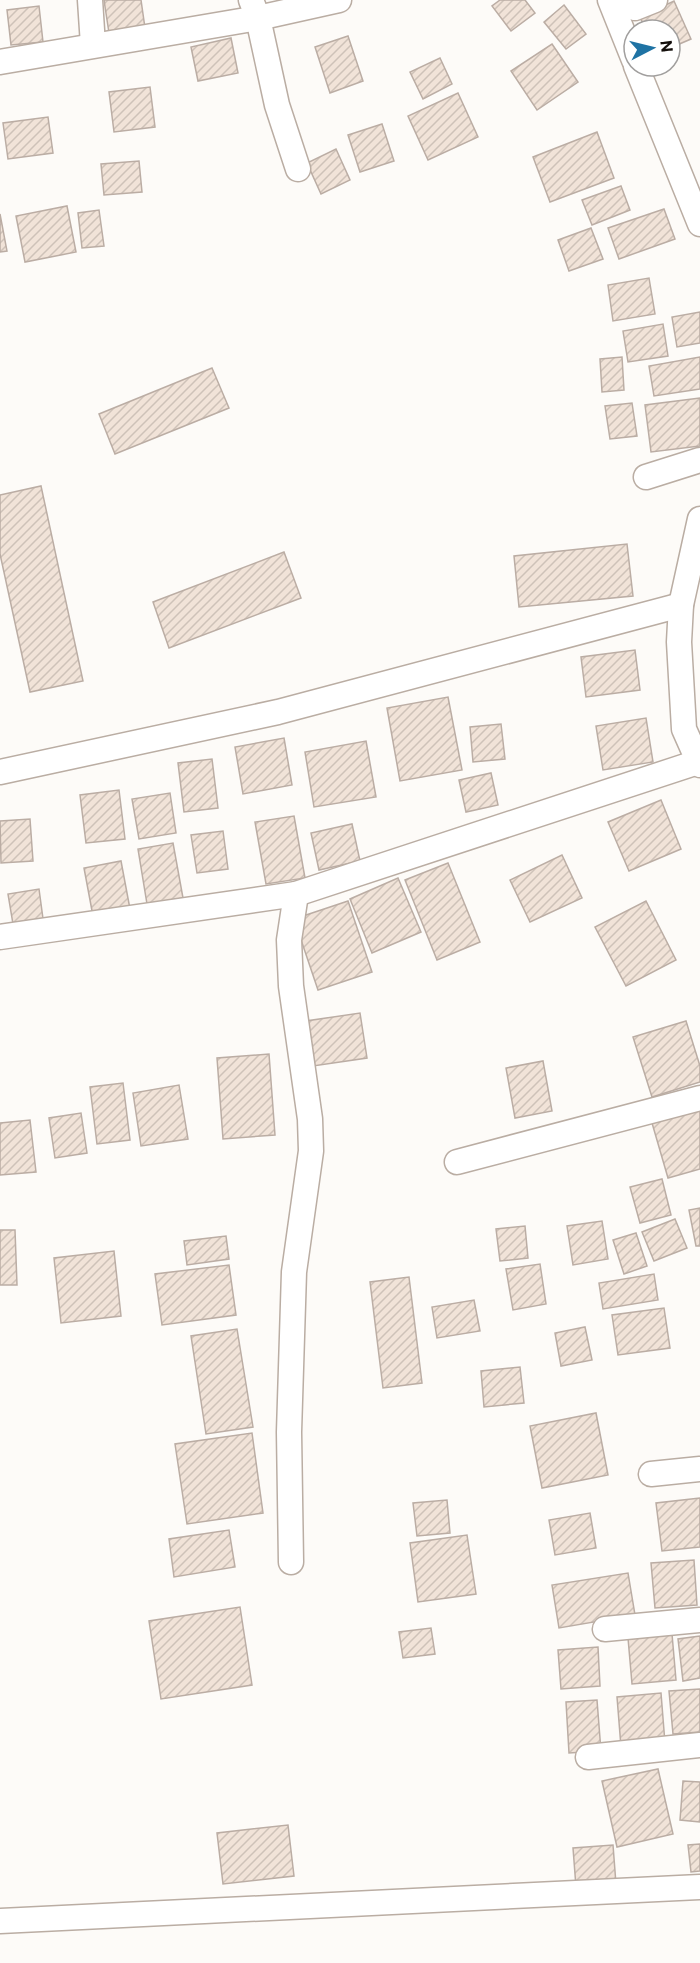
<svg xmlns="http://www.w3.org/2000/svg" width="700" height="1963" font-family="Commissioner,sans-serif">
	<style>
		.building { fill: url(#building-hatch); stroke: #bbada4; stroke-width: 1.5 }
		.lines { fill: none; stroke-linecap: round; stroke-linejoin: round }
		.street-casing { stroke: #baada3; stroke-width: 27 }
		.street { stroke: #fff; stroke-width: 24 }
	</style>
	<defs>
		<pattern id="building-hatch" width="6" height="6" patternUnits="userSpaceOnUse" patternTransform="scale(1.5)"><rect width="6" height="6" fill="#f1e3d8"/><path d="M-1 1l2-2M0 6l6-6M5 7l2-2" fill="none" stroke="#cec2b8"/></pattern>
	</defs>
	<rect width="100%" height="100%" fill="#fdfbf8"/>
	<!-- building -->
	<g class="building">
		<polygon points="104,0 141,0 145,28 109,33"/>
		<polygon points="500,0 525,0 535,13 511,31 492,6"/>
		<polygon points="674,1 691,39 670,48 670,30 646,30 640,17"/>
		<polygon points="564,5 586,34 566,49 544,22"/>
		<polygon points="39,6 43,42 11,45 7,10"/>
		<polygon points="348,36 363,81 330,93 315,47"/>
		<polygon points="231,38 238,73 198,81 191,47"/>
		<polygon points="552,44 578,82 537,110 511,71"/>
		<polygon points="440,58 452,84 423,99 410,72"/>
		<polygon points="150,87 155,127 114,132 109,92"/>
		<polygon points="458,93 478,137 428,160 408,116"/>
		<polygon points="48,117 53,153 8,159 3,123"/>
		<polygon points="382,124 394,161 360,172 348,135"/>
		<polygon points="597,132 614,178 550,202 533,157"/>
		<polygon points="336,149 350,180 321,194 307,163"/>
		<polygon points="139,161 142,192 104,195 101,164"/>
		<polygon points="621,186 630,210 592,225 582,200"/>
		<polygon points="67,206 76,252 25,262 16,216"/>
		<polygon points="664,209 675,239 619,259 608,228"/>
		<polygon points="99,210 104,246 82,248 78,213"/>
		<polygon points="0,214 7,251 0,252"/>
		<polygon points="591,228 603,259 569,271 558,240"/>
		<polygon points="649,278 655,314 613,321 608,285"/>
		<polygon points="700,312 700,343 677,347 672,317"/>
		<polygon points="663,324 668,356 628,362 623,331"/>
		<polygon points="622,357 624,390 602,392 600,359"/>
		<polygon points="700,357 700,389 654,396 649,366"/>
		<polygon points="212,368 229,408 115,454 99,414"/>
		<polygon points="700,398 700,446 651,452 645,405"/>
		<polygon points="632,403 637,436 610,439 605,406"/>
		<polygon points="41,486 83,681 30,692 0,554 0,495"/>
		<polygon points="627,544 633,596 519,607 514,556"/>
		<polygon points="284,552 301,598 169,648 153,602"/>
		<polygon points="635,650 640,690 586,697 581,657"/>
		<polygon points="448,697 462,770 400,781 387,708"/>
		<polygon points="646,718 653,762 603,770 596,726"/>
		<polygon points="501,724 505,759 473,762 470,727"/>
		<polygon points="284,738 292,785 243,794 235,747"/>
		<polygon points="366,741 376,797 314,807 305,752"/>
		<polygon points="212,759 218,808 184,812 178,763"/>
		<polygon points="491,773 498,805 466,812 459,780"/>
		<polygon points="119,790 125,839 86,843 80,795"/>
		<polygon points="170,793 176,833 139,839 132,799"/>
		<polygon points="661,800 681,849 629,871 608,822"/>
		<polygon points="294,816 305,878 266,884 255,822"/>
		<polygon points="30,819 33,861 1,863 0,821"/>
		<polygon points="352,824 360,861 319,870 311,833"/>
		<polygon points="223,831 228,869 197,873 191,835"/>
		<polygon points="173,843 183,898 147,904 138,849"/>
		<polygon points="562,855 582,898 530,922 510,880"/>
		<polygon points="121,861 130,909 93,916 84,868"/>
		<polygon points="448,863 480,942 437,960 405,880"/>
		<polygon points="398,878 421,932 372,953 350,899"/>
		<polygon points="39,889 44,926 14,930 8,894"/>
		<polygon points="348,901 372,972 318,990 294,919"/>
		<polygon points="646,901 676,960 626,986 595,927"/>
		<polygon points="360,1013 367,1058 313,1066 306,1021"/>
		<polygon points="686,1021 700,1066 700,1082 652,1097 633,1037"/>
		<polygon points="269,1054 275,1135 223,1139 217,1058"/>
		<polygon points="543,1061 552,1111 515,1118 506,1068"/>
		<polygon points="123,1083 130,1140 97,1144 90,1087"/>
		<polygon points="179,1085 188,1139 141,1146 133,1093"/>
		<polygon points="700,1108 700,1169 668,1178 652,1123"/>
		<polygon points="81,1113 87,1153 55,1158 49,1118"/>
		<polygon points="30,1120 36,1172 0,1175 0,1123"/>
		<polygon points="662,1179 671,1215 640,1223 630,1187"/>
		<polygon points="700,1208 700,1246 696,1246 689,1210"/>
		<polygon points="675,1219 687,1248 654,1261 642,1232"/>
		<polygon points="602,1221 608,1259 573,1265 567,1226"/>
		<polygon points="525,1226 528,1258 500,1261 496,1229"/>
		<polygon points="0,1230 15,1230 17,1285 0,1285"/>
		<polygon points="636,1233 647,1266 624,1274 613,1240"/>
		<polygon points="226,1236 229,1259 187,1265 184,1241"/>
		<polygon points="114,1251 121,1316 61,1323 54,1258"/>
		<polygon points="540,1264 546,1304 513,1310 506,1269"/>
		<polygon points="229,1265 236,1315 162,1325 155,1274"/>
		<polygon points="654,1274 658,1300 603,1309 599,1283"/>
		<polygon points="409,1277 422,1383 383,1388 370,1282"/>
		<polygon points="474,1300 480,1331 437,1338 432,1307"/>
		<polygon points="664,1308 670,1348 618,1355 612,1315"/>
		<polygon points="585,1327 592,1360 561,1366 555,1333"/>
		<polygon points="237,1329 253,1427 206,1434 191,1336"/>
		<polygon points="520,1367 524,1403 484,1407 481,1371"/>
		<polygon points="596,1413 608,1475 542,1488 530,1426"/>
		<polygon points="252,1433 263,1513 187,1524 175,1444"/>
		<polygon points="700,1498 700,1547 662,1551 656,1503"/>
		<polygon points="447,1500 450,1533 417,1536 413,1503"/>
		<polygon points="590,1513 596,1548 555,1555 549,1520"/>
		<polygon points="229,1530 235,1567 174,1577 169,1539"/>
		<polygon points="467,1535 476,1594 418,1602 410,1543"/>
		<polygon points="694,1560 697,1605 655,1608 651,1563"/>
		<polygon points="628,1573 635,1615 559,1628 552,1585"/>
		<polygon points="240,1607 252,1685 161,1699 149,1621"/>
		<polygon points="431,1628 435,1654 403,1658 399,1632"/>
		<polygon points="672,1634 676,1680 632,1684 628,1638"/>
		<polygon points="700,1636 700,1678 683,1681 678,1639"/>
		<polygon points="598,1647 600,1686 561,1689 558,1650"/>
		<polygon points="700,1689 700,1732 673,1734 669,1691"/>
		<polygon points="661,1693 665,1743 621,1747 617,1697"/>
		<polygon points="597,1700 601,1751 569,1753 566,1702"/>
		<polygon points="658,1769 673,1834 617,1847 602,1781"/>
		<polygon points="683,1781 700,1782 700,1822 680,1820"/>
		<polygon points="288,1825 294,1876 223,1884 217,1833"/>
		<polygon points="700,1844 700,1871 691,1872 688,1845"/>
		<polygon points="613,1845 616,1884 576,1887 573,1848"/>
	</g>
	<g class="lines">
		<!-- street casing -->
		<g class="street-casing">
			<g id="street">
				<polyline points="90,0 93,45"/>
				<polyline points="251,0 258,18 277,105 298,169"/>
				<polyline points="610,0 634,60"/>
				<polyline points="615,0 635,8 655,0"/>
				<polyline points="0,62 258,18 339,0"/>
				<polyline points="636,66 700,224"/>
				<polyline points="646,477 700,460"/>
				<polyline points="700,519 681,605 679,642 684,729 700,765"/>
				<polyline points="0,772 278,712 681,605"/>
				<polyline points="0,937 296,894 698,762"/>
				<polyline points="457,1162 700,1098"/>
				<polyline points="651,1474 700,1469"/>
				<polyline points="291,1562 289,1432 294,1272 311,1151 310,1119 291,986 289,940 296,894"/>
				<polyline points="605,1629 700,1620"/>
				<polyline points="588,1757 700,1745"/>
				<polyline points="0,1921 700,1887"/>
			</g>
		</g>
		<!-- street -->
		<use href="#street" class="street"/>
	</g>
	<!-- north arrow -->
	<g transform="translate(652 48) rotate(83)"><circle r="28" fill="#ffffff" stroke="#a19f9e" stroke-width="1.5"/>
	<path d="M0-4.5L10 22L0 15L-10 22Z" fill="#1f73a4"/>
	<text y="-9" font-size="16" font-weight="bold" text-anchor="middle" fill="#140f0c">N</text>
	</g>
</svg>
